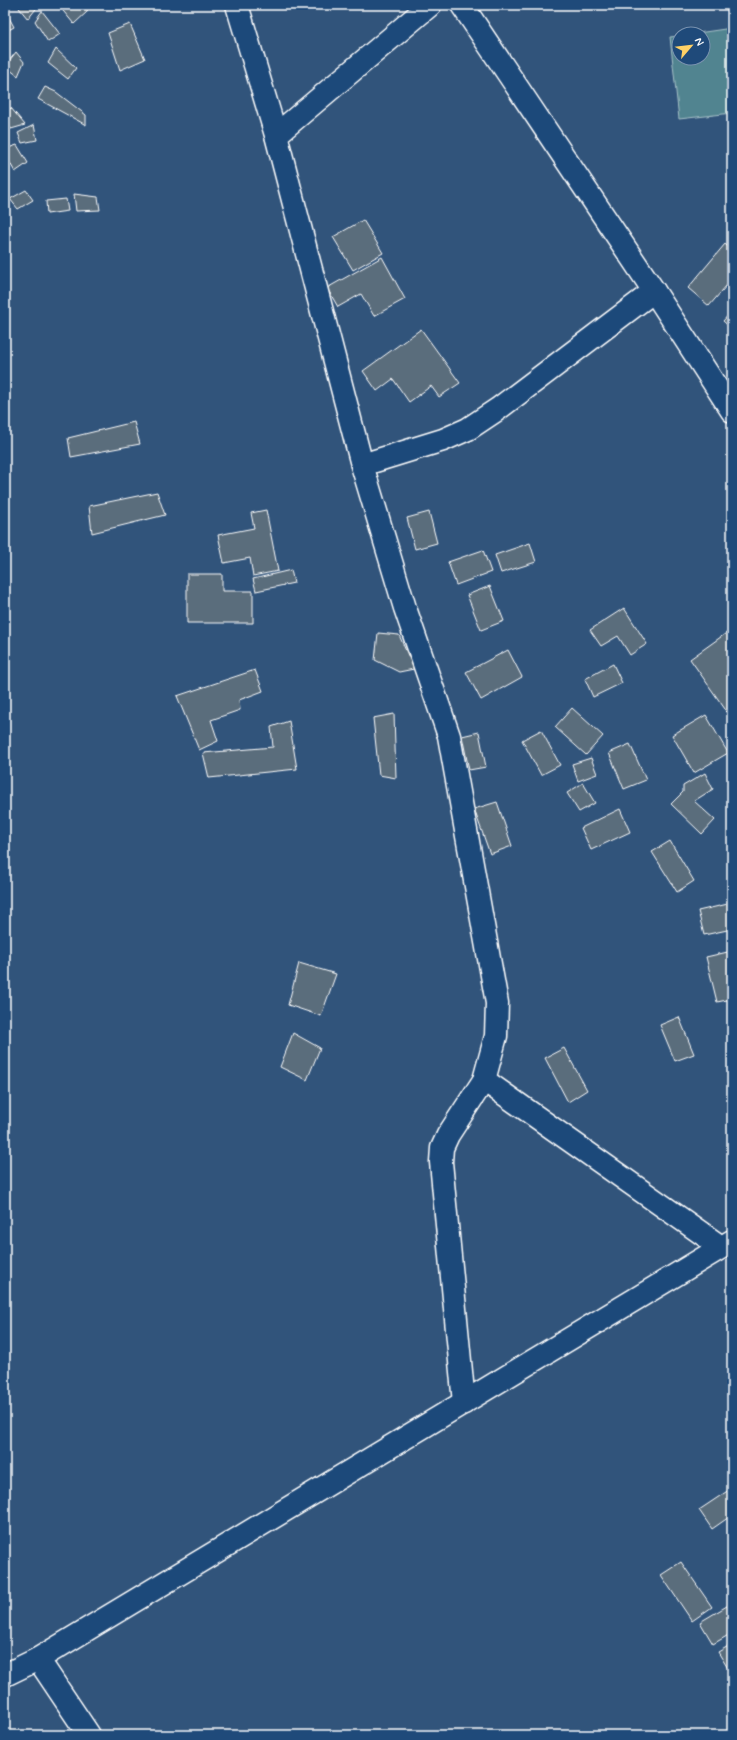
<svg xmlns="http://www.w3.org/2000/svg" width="737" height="1740" font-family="Mynerve,sans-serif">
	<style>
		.green { fill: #518490; stroke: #a8c2c8 }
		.building { fill: #5a6d7c; stroke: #fff }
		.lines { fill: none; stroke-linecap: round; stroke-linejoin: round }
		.minor-casing { stroke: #fff; stroke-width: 25 }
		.tertiary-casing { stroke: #fff; stroke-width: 25 }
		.minor { stroke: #1f4a7a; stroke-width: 22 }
		.tertiary { stroke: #1f4a7a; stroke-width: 22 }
	</style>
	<rect width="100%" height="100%" fill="#31547b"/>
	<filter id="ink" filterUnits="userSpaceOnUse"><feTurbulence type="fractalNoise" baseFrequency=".025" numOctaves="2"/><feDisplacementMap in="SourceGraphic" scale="8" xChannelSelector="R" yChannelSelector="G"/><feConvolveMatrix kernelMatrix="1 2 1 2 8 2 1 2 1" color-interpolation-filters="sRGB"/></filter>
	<g filter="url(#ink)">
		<!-- green -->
		<polygon class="green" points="732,28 732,113 679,119 670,37 679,36 679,58 703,58 703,34 691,34"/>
		<!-- building -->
		<g class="building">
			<polygon points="21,5 39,5 28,19 19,8"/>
			<polygon points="60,5 81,5 88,11 74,24 59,6"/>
			<polygon points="5,10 14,27 5,32"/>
			<polygon points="42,11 60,34 48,42 35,21"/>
			<polygon points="130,24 145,59 120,70 108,33"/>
			<polygon points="56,49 76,68 68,79 48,63"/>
			<polygon points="16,52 24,62 18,76 5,66"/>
			<polygon points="45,87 56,92 86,115 86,125 38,99"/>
			<polygon points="11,108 25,125 11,129 5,120 5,111"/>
			<polygon points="34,125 37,140 22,143 18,133"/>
			<polygon points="17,145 28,163 15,172 5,154 5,149"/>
			<polygon points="26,190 33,200 18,209 10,199"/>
			<polygon points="74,194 98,197 100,210 76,211"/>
			<polygon points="66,199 68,211 47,214 46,201"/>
			<polygon points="363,220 383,253 353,270 333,237"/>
			<polygon points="725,244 732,250 732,289 727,285 709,306 688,288"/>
			<polygon points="382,257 405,299 374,316 361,294 338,307 327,288"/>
			<polygon points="732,311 732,329 723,321"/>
			<polygon points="421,329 460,383 439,397 431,386 409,402 393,379 377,391 363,371"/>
			<polygon points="134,422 140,444 71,457 68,438"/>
			<polygon points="157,492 165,515 92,533 89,506"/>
			<polygon points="266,510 278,571 253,576 250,558 224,563 218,535 254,528 251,513"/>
			<polygon points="429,512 437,543 415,549 407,518"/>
			<polygon points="530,543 536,562 501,573 495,555"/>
			<polygon points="483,550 491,572 456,585 448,562"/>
			<polygon points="291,570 294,583 256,591 253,579"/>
			<polygon points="187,574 222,574 222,591 253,591 253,623 187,623"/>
			<polygon points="490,586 504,621 481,630 467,595"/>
			<polygon points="624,608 647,644 630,655 618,636 601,646 590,630"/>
			<polygon points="732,629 732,719 690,659"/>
			<polygon points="378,633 399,635 414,669 399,672 375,660"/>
			<polygon points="508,650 522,677 481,700 466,672"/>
			<polygon points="613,664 622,683 593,697 585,679"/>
			<polygon points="255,670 263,691 239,700 240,710 211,720 218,741 199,750 177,696"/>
			<polygon points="572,708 603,736 586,755 555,727"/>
			<polygon points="394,714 396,778 379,775 373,718"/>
			<polygon points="706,715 728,753 694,773 672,735"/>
			<polygon points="289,721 297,769 209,778 203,753 273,747 271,727"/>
			<polygon points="541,730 560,765 541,775 522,740"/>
			<polygon points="479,732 486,767 469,770 462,736"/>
			<polygon points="630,744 646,780 624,789 609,753"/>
			<polygon points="591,758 597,774 578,781 572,764"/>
			<polygon points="705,773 713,789 694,801 715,820 702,834 671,804 683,792 683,786"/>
			<polygon points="583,783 595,803 579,812 567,793"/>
			<polygon points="497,802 512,846 490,854 474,809"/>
			<polygon points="620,809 630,832 591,850 581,828"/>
			<polygon points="670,841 694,881 677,892 652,852"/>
			<polygon points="732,903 732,929 704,935 698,911"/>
			<polygon points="732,951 732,999 717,1002 706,957"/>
			<polygon points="299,963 336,974 321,1016 288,1005"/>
			<polygon points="679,1017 694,1054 675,1061 660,1025"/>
			<polygon points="293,1033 320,1048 307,1080 280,1067"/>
			<polygon points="564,1048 587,1090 568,1102 545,1058"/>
			<polygon points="732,1488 732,1515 712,1529 699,1510"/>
			<polygon points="681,1562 712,1607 692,1621 661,1575"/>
			<polygon points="732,1603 732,1633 713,1644 700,1622"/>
			<polygon points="732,1644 732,1675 718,1652"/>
		</g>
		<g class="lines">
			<!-- minor casing -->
			<g class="minor-casing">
				<g id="minor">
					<polyline points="237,5 276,135 362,465 405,608 449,736 497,1003 496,1036 484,1080 448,1135 442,1148 441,1162 464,1403"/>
					<polyline points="276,135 430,5"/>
					<polyline points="362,465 443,440 468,429 498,409 654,291"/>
					<polyline points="484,1080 721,1247"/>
					<polyline points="38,1659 89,1735"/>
					<polyline points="5,1675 38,1659 732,1241"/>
				</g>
			</g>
			<!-- tertiary casing -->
			<g class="tertiary-casing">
				<polyline id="tertiary" points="462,5 654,291 732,411"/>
			</g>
			<!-- minor -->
			<use href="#minor" class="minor"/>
			<!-- tertiary -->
			<use href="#tertiary" class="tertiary"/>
		</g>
	</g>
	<!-- margin -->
	<rect width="737" height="1740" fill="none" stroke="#1f4a7a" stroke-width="20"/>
	<rect x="10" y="10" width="717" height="1720" fill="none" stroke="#fff" stroke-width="1.5" filter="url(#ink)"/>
	<!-- north arrow -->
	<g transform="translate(691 46) rotate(62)"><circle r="19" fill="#1f4a7a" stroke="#7992af"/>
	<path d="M0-3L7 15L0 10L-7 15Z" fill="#ffd166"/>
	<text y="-6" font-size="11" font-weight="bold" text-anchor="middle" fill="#ffffff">N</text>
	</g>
</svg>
